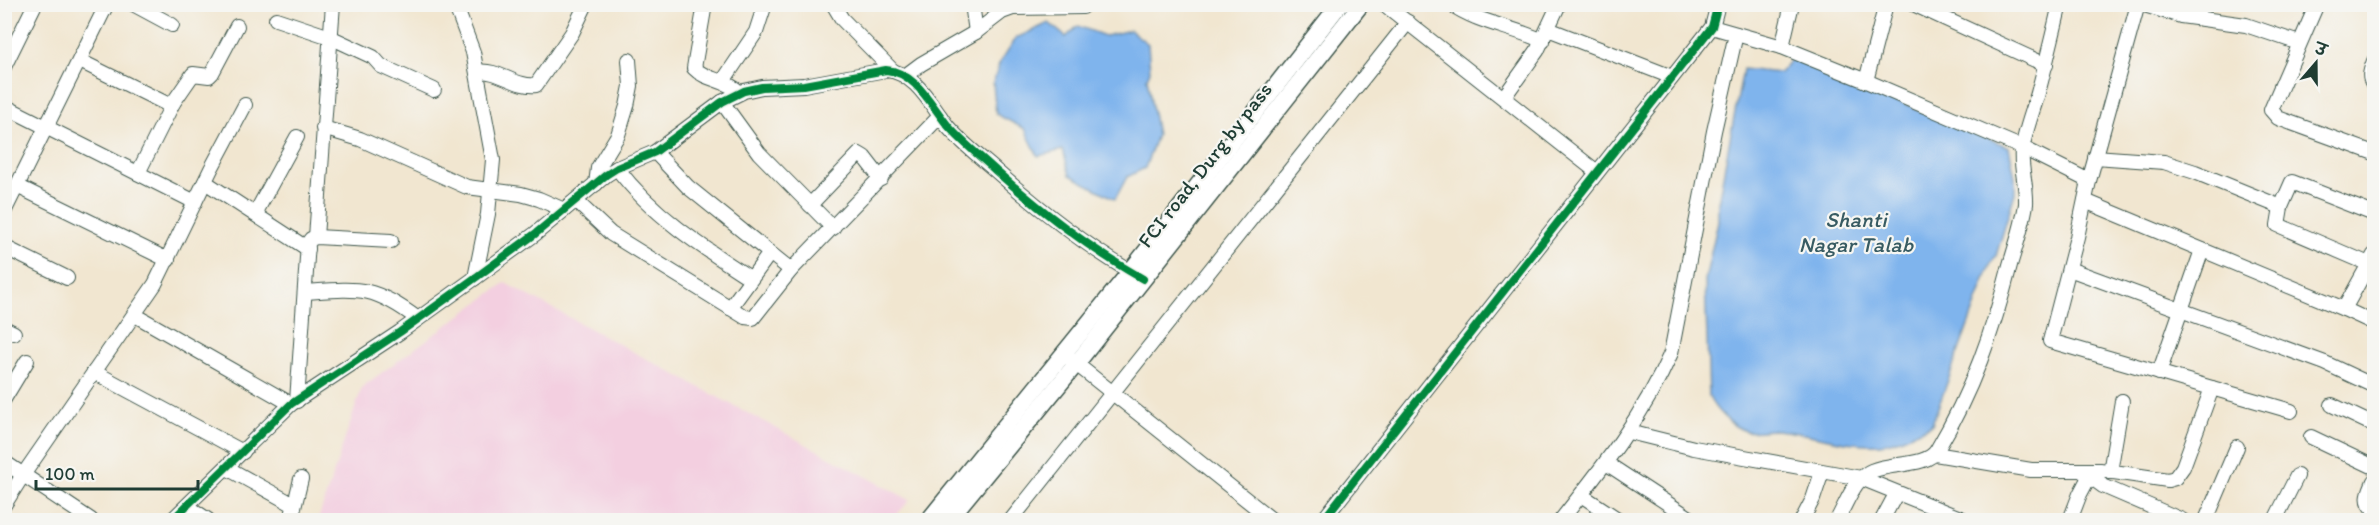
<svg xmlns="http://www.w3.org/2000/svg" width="2379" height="525" font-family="Itim,'Playpen Sans Deva',sans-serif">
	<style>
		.built { fill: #f3cfe0 }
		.water { fill: #7fb4ed; stroke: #4f7890; stroke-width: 1.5 }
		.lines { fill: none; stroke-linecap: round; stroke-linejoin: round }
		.minor-casing { stroke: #3e564b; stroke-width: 16 }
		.major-casing { stroke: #3e564b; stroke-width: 19 }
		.minor { stroke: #fff; stroke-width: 14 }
		.major { stroke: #fff; stroke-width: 16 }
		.cycleway-casing { stroke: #f6f6f2; stroke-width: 11 }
		.cycleway { stroke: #00873e; stroke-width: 8 }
		.labels { text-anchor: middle; stroke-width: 4.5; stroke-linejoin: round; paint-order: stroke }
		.street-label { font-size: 21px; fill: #1f3d34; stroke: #f6f6f2 }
		.water-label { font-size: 22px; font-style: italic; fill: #375b62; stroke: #f6f6f2 }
	</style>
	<rect width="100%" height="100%" fill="#f6f6f2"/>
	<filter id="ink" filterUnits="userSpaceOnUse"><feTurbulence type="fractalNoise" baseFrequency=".0167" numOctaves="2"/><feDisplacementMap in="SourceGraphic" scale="12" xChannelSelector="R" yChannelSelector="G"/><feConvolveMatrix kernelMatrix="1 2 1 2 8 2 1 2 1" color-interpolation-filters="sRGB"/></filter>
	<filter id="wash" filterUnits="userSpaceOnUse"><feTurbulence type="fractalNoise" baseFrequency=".008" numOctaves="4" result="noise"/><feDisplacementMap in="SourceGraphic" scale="24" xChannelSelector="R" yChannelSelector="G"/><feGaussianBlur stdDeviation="1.35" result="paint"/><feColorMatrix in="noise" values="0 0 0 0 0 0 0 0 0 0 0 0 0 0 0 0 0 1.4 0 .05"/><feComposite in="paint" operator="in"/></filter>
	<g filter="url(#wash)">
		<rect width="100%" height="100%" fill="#f1e6d0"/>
		<!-- built -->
		<polygon class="built" points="505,283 910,500 892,520 318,520 362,387"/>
		<!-- water -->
		<g class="water">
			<polygon points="1049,23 1066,37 1078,26 1105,36 1130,30 1148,44 1150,71 1147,78 1157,135 1145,168 1127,177 1115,199 1070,175 1063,150 1038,156 1025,129 996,114 993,83 1000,62 1016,38"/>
			<path d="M1792 57 2009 147 2015 177V193L1996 256 1991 263 1932 424C1916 432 1898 442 1880 444 1844 446 1809 432 1774 430 1764 430 1756 433 1746 431 1732 427 1715 410 1709 397L1705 280 1718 221V203L1743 69 1780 73Z"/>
		</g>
	</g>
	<g filter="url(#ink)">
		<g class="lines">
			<!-- minor casing -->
			<g class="minor-casing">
				<g id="minor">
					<polyline points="133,4 172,25"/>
					<polyline points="455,4 473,52 493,160 488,214 475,278"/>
					<path d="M705 4 694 68C706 81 727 79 740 93"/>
					<polyline points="833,4 842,19 893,71"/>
					<polyline points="972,4 976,32"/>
					<polyline points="1384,4 1597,172"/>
					<path d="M1451 4C1478 23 1513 27 1543 41"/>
					<polyline points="1913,4 2046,65"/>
					<polyline points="2138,4 2089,181 2077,237 2050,341 2291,411"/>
					<polyline points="2141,4 2181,16 2246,25 2299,43"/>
					<polyline points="2317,4 2271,110 2278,118 2374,153"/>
					<polyline points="2369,4 2374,7"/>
					<polyline points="276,19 330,37 373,57 381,66 434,90"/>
					<polyline points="1712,27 1782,47 1866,81 2023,148 2089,181"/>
					<polyline points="1548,29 1672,77"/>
					<polyline points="1782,47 1792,4"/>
					<polyline points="80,61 169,105 173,103 193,74 209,76 212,73 237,26"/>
					<path d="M2374 61C2371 70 2367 77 2374 85"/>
					<polyline points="4,67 35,4"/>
					<path d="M477 72C498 68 516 88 536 85L572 33 586 4"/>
					<polyline points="905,76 921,64 976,32 1002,12 1013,8 1083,7"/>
					<polyline points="723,81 756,32 765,4"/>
					<polyline points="1866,81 1886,4"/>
					<polyline points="1504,97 1537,51 1559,4"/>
					<polyline points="722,102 759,153 833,228"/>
					<polyline points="4,106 195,202"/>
					<polyline points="323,128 360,139 467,187 521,194 539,199 564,210"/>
					<polyline points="655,152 688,187 791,270"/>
					<polyline points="2095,157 2164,162 2195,172 2281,207 2292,182 2374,214"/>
					<path d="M617 168C652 215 702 247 750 278"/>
					<polyline points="138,173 173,103"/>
					<polyline points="205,182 308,249"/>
					<polyline points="596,184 598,168 618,135 627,106 631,86 629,60"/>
					<polyline points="17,186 168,260"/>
					<polyline points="576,201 611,234 745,317 753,318 791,270 940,116"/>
					<polyline points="2085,201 2344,309"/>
					<polyline points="810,205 859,154 864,157 881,179"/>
					<polyline points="2281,207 2278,225 2369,264"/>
					<polyline points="4,212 107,4"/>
					<polyline points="255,214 297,137"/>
					<polyline points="316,237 333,4"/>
					<polyline points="4,247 67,278"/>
					<polyline points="2374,255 2344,309 2374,323"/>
					<polyline points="2069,269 2325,363 2374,386"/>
					<path d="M305 292C359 288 373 285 418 319"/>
					<polyline points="730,308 770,253"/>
					<polyline points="135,315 291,404"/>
					<polyline points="4,328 14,333"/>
					<polyline points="1070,359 1272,520"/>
					<polyline points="94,372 243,452"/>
					<polyline points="2159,373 2202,250"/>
					<polyline points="4,399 27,361"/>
					<polyline points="297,401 308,243 311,239 316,237 391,241"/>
					<polyline points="2332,405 2374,425"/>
					<polyline points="1629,432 1694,448 1861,478 1965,520"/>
					<polyline points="2311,437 2374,467"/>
					<polyline points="1935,454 2031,470 2100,470 2168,480 2175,478 2183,467 2212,388"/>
					<polyline points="4,462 91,520"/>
					<polyline points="1606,463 1693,520"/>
					<polyline points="227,468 294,505"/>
					<polyline points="2081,470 2103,486 2182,520"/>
					<polyline points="2110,472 2122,401"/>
					<path d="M2374 481C2370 491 2364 500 2374 509"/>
					<polyline points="1581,495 1619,520"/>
					<polyline points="4,505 23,475 155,284 211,169 245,105"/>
					<polyline points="187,506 208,520"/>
					<path d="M172 520 291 404 400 332 475 278 535 234 606 175 617 168 655 152 722 102 744 91 762 87 804 85 886 70C916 72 932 107 948 127 962 143 979 156 995 170 1039 209 1087 247 1138 276"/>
					<polyline points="291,520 301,479"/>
					<polyline points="1011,520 1408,22"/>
					<polyline points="1323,520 1712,27 1718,4"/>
					<path d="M1561 520C1603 467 1644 415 1671 353L1714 131 1736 34"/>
					<polyline points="1802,520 1813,499 1822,472"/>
					<path d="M1837 520C1845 506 1852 485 1866 474 1883 461 1926 469 1937 450 1972 391 1993 332 2010 265 2016 245 2023 224 2026 204 2027 185 2020 168 2022 150 2025 131 2033 111 2038 93 2046 63 2053 34 2060 4"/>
					<polyline points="1882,520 1896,494"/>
					<polyline points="2070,520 2080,494 2089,477"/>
					<polyline points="2206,520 2237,447"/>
					<polyline points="2275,520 2297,476"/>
				</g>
			</g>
			<!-- major casing -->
			<g class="major-casing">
				<g id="major">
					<polyline points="929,520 1130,272 1340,4"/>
					<polyline points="948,520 1076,364 1361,4"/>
				</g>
			</g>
			<!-- minor -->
			<use href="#minor" class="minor"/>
			<!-- major -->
			<use href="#major" class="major"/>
			<!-- cycleway casing -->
			<g class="cycleway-casing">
				<g id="cycleway">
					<path d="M172 520 291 404 400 332 475 278 535 234 606 175 617 168 655 152 722 102 744 91 762 87 804 85 886 70C916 72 932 107 949 127 963 143 980 156 996 171 1041 211 1090 249 1143 279"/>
					<polyline points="1323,520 1712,27 1718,4"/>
				</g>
			</g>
			<!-- cycleway -->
			<use href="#cycleway" class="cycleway"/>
		</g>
	</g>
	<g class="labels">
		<!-- street labels -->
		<g class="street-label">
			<text transform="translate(1205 165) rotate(-52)" y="7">FCI road, Durg by pass</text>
		</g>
		<!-- water labels -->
		<g class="water-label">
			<text x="1856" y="227">Shanti<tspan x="1856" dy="25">Nagar Talab</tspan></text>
		</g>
	</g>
	<!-- margin -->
	<rect width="2379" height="525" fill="none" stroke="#f6f6f2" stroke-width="24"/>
	<!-- north arrow -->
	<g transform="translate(2316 63) rotate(20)" stroke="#f6f6f2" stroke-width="4.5" paint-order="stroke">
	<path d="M0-4.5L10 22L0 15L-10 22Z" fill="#1f3d34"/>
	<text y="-9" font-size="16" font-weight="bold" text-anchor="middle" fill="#1f3d34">उ</text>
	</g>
	<!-- scale -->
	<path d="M36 480v9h162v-9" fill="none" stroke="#1f3d34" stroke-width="3"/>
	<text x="45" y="480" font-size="18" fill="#1f3d34" stroke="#f6f6f2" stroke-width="4.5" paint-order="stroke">100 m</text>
</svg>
